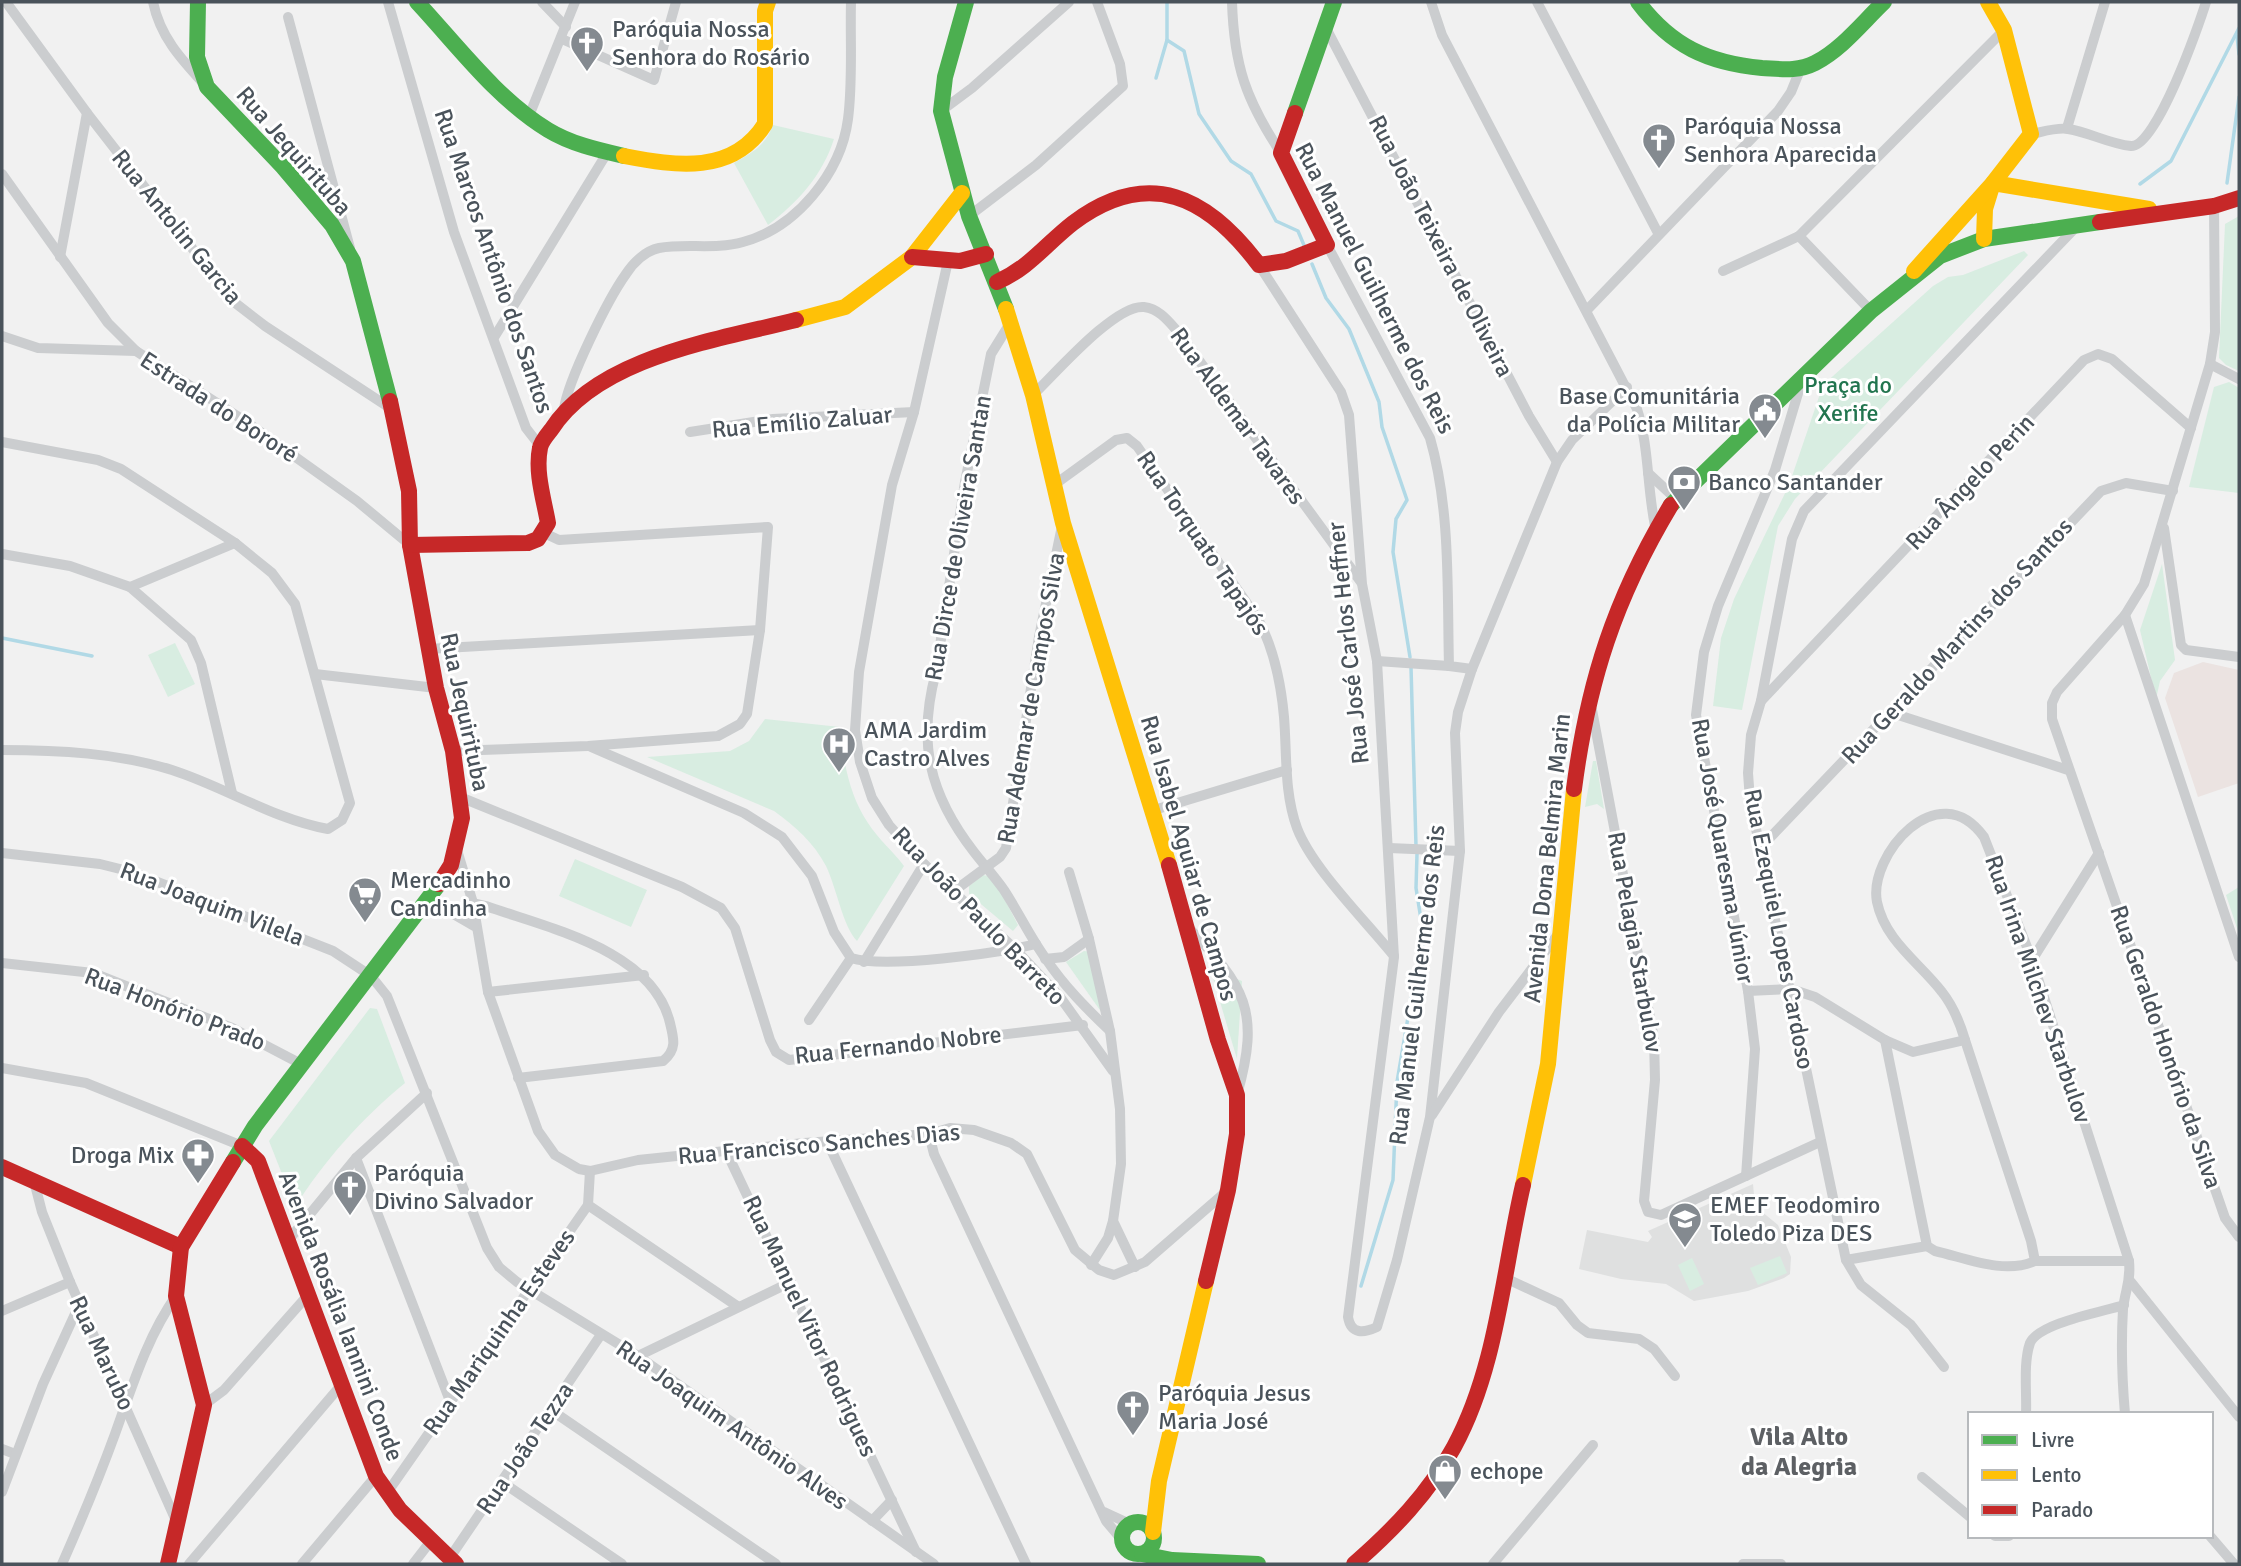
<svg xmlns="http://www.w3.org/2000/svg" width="2241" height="1566" font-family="Signika,sans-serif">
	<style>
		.education { fill: #dfe0e0 }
		.medical { fill: #ebe3e1 }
		.green { fill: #d8ede1 }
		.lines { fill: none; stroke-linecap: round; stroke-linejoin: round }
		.stream { stroke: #b1d9e6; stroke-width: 3.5 }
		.street { stroke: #cbcdcf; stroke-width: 10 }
		.fast { stroke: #4caf50; stroke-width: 16 }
		.slow { stroke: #ffc107; stroke-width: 16 }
		.jam { stroke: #c62828; stroke-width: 16 }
		.labels { text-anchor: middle; stroke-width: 6; stroke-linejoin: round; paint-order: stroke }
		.poi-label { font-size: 24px; fill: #4a535b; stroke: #fff; text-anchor: start }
		.street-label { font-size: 24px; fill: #4a535b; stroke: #fff }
		.park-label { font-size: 24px; fill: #22754f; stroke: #fff }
		.neighbourhood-label { font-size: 26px; font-weight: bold; fill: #5d6064; stroke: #fff }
	</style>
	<rect width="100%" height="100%" fill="#f1f1f1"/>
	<!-- education -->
	<polygon class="education" points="1753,1184 1755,1206 1778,1225 1791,1257 1790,1274 1784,1278 1748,1291 1694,1301 1666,1284 1621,1279 1579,1269 1587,1230 1648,1242 1652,1237 1648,1231"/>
	<!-- medical -->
	<polygon class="medical" points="2203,662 2239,670 2239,783 2198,797 2165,698 2174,673"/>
	<!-- green -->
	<g class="green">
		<path d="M773 125 834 139C822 176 798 202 768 225L734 163C753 152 765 146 773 125Z"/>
		<polygon points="2239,216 2239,371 2226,365 2219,358 2225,224"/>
		<polygon points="2024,251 2028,255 1795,499 1778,526 1742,710 1713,706 1721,638 1734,599 1789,485 1823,385 1933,286 1948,277 1963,275"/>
		<polygon points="2229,382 2239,388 2239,493 2189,487 2214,387"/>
		<polygon points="2162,564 2175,660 2160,681 2156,699 2140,630"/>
		<polygon points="175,643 195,684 168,697 148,655"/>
		<path d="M765 719 840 727C843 760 849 795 868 823 878 839 893 851 904 866L857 941C843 927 836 886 826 866 814 843 795 826 774 811L647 757 730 751 749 741Z"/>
		<polygon points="1593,761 1596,761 1604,809 1597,804 1585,807"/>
		<polygon points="575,859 647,890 631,927 559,896"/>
		<polygon points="983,875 993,877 1018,925 1013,931 969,894 969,886"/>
		<polygon points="2239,887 2239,934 2226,895"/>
		<polygon points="1084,951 1091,952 1102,1013 1066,962"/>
		<polygon points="1210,968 1242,981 1237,1059"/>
		<path d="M370 1008 377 1009 405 1083C363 1117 323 1162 295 1207L269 1141Z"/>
		<polygon points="1780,1256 1787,1273 1758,1285 1750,1268"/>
		<polygon points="1692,1258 1704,1284 1690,1291 1678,1265"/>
	</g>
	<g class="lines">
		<!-- stream -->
		<g class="stream">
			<polyline points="2237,36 2239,54"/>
			<polyline points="1167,40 1184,51 1199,114 1231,161 1251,174 1276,221 1298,231 1306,250"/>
			<polyline points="1156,78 1167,40 1167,2"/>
			<polyline points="2227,183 2239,97"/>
			<polyline points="2140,184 2171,161 2239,28"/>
			<polyline points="1312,264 1326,298 1349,329 1379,402 1382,427 1407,500 1396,519 1393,552 1410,657"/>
			<polyline points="2,638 92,656"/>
			<polyline points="1411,667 1416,846"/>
			<polyline points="1361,1286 1393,1180 1397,1082 1413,988 1423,968 1423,932 1416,888 1417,854"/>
		</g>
		<!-- street -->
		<g class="street">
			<polyline points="6,2 87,113 234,302 265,326 390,408"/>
			<path d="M153 2C160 36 180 58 204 84"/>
			<polyline points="388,2 454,232 526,428 540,446"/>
			<polyline points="542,2 566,27"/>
			<path d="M1232 2C1234 66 1246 100 1281 153"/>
			<path d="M1431 2 1442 35 1637 409C1649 446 1647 487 1655 526"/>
			<polyline points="1537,2 1658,233"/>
			<polyline points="288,17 350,248"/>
			<polyline points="1326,28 1529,416 1557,462"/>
			<polyline points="562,39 654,80 676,2"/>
			<polyline points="941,111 972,88 1069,2"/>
			<polyline points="529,116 575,2"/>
			<polyline points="2067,128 2105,2"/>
			<path d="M2031 134C2042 132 2057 127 2068 129 2089 132 2109 144 2131 146 2156 148 2199 25 2206 2"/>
			<polyline points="2,174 108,323 136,351"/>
			<polyline points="2214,206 2215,332 2210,364 2144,584 2125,615 2057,692 2052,703 2052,719 2225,1218 2239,1237"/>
			<polyline points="969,216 1036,165 1123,86 1120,64 1097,2"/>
			<polyline points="1799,236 1871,311"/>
			<polyline points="60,257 87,113"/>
			<polyline points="948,261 914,412 892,485 859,672 855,730 860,762 872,798 889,825 924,864 1015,949 1060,997 1113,1071"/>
			<path d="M1259 265 1341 392 1349 415 1362 584 1377 661 1394 957 1348 1317C1351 1335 1364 1333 1377 1327L1397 1260 1430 1117 1460 851 1455 733 1458 712 1472 669 1449 666C1447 591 1451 511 1430 438L1327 245"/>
			<polyline points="1723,271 1799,236 2004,30"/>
			<polyline points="1587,310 1778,111 1791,92 1800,70"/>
			<path d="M1009 325 991 354 965 482 936 672C917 742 929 794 974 852 984 865 995 877 1004 890 1019 913 1030 937 1046 959 1064 986 1087 1009 1110 1031"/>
			<polyline points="2,336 38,348 136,351 248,423 357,501 410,545"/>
			<polyline points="495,336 607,153"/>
			<polyline points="2210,364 2239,379"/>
			<path d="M1033 395C1055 374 1115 304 1144 307 1160 309 1169 322 1179 333L1361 582"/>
			<path d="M564 409C568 380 608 299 626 274 633 263 645 251 659 248 686 243 715 250 743 242 796 228 841 173 848 119 853 81 850 40 851 2"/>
			<polyline points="690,432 773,419 914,412"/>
			<path d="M2 442 98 460 121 469 235 543 272 573 295 604 350 803 342 820 328 829C273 819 225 787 172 770 118 753 58 750 2 750"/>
			<polyline points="1648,473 1675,498"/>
			<path d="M1054 485 1116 440 1127 438 1137 446 1258 619C1274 649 1281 683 1284 717 1287 753 1284 793 1297 828 1312 868 1366 921 1394 956"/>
			<polyline points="2164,528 2181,645 2186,650 2239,657"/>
			<polyline points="2,554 70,566 130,587 191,640 201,663 232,793"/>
			<polyline points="130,587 235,543"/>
			<polyline points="2125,615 2239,957"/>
			<polyline points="428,649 760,630"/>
			<polyline points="1377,661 1449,666"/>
			<polyline points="1472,669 1557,462 1572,440 1627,387"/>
			<polyline points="315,674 436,688"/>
			<polyline points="1761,701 2084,360 2098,354 2112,359 2191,428"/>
			<polyline points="1592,710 1654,1039 1655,1080 1644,1201 1648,1212 1661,1215 1820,1142"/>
			<polyline points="1889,712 2068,770"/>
			<path d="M591 747 744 813 782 837 812 876 834 932 851 958C885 969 999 953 1036 944"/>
			<polyline points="453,751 588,746 718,736 740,724 747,714 760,630 768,527 559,540 544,533"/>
			<polyline points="460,797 682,887 721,908 735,928 770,1040 776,1052 789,1060 1083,1025"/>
			<polyline points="1154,810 1287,770"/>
			<polyline points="1762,846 2101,491 2126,483 2173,491"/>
			<polyline points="1389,848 1460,851"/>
			<polyline points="457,850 473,903 488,992 538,1131 555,1155 579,1169 590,1171 638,1160 804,1143 929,1134 950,1128 974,1130 1011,1143 1027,1154 1075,1250 1099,1270 1114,1275 1145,1262 1228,1190"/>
			<polyline points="2,853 100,864 132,872 333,951 371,976 387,996 487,1248 499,1267 517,1282 638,1356 934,1564"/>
			<polyline points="1069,872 1089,939 1110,1031 1120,1109 1121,1164 1113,1221 1135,1267"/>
			<polyline points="954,891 1000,857 1006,848 1039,637 1062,526"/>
			<polyline points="429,900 474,926"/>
			<path d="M456 914 473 903 486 906C548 928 653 950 670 1023 674 1039 677 1050 663 1061L518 1078"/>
			<path d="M1188 927C1245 987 1261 1010 1237 1095"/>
			<polyline points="1045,959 1064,957 1089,939"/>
			<polyline points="2032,960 2099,853"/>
			<polyline points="864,962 924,864"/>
			<polyline points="2,963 93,973 232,1028 303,1065"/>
			<path d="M1748 991 1791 989 1815 997 1885 1040 1913 1052 1965 1040C1960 1023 1954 1007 1942 992 1920 963 1885 941 1877 902 1868 856 1938 773 1984 837L2032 960 2129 1261C2131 1282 2125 1290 2123 1309 2121 1343 2122 1380 2125 1414"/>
			<polyline points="488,992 644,975"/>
			<polyline points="809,1020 851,958"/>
			<path d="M1885 1040 1927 1246 1935 1251C1966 1258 2004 1275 2035 1261L2031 1241 1965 1040"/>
			<polyline points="2,1068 86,1083 242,1146"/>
			<polyline points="1432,1115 1499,1012 1559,933"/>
			<polyline points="929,1134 934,1154 1106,1521 1122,1540"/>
			<polyline points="827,1141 1026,1564"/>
			<polyline points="727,1153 916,1552"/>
			<polyline points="356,1158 450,1401"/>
			<polyline points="590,1171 588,1205 737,1306"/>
			<polyline points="1746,1176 1755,1049 1748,991 1696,715 1704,652 1718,606 1775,470 1802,380"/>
			<polyline points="34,1181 42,1212 70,1282 177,1523"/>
			<polyline points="287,1242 356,1158 427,1093"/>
			<polyline points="1846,1260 1927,1246"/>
			<polyline points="2035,1261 2129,1261"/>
			<polyline points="1091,1265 1108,1238 1113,1221"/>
			<polyline points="1503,1277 1559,1303 1577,1325 1588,1333 1639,1339 1654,1349 1675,1376"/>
			<polyline points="2131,1282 2239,1417"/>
			<polyline points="2,1311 70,1282"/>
			<polyline points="638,1356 791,1282"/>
			<polyline points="1944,1367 1911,1325 1861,1285 1846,1260 1750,800 1748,773 1751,735 1761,701 1792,539 1804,511 2076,227"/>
			<polyline points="204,1405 224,1390 308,1295"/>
			<polyline points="551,1410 776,1564"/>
			<path d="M2026 1414C2027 1393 2023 1363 2030 1343 2039 1323 2102 1312 2124 1305"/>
			<polyline points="2,1449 15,1454"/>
			<polyline points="1922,1477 1970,1517"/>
			<polyline points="502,1482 622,1564"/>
			<polyline points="2,1492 43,1384 80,1303"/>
			<polyline points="387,1493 588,1205"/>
			<polyline points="1104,1512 1130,1524"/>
			<polyline points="872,1521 892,1500"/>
			<polyline points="1995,1536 2009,1536"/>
			<polyline points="2210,1536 2234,1564"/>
			<polyline points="449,1559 600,1336"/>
			<path d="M62 1564C81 1521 99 1478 115 1434 132 1387 147 1337 176 1296"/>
			<polyline points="189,1564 342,1384"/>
			<polyline points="302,1564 376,1476"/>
			<polyline points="413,1564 430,1542"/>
			<polyline points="1493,1564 1593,1445"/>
			<polyline points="1743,1564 1781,1564"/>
		</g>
		<!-- fast -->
		<g class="fast">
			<polyline points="198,2 197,57 207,87 283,167 332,225 353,261 390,401"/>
			<path d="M417 2C457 45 497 99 548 130 571 144 598 150 624 156"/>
			<polyline points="966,2 945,77 941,111 969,216 1006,309"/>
			<path d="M1638 2C1671 46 1708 63 1762 68 1781 69 1797 72 1815 63 1842 49 1862 23 1884 2"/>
			<polyline points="1295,113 1334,2"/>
			<polyline points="1671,505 1871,311 1940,256 1984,239 2100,222"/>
			<polyline points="233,1162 255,1126 439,884"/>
			<circle cx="1138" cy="1538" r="16"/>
			<polyline points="1142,1554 1172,1560 1258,1564"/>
		</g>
		<!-- slow -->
		<g class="slow">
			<path d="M624 156C676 166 733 175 765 124V11L768 2"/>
			<polyline points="1984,239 1985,209 1993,183 2149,209"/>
			<polyline points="1914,271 1993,183 2031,134 2004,30 1988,2"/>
			<polyline points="1006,309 1033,395 1063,523 1169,865"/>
			<polyline points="796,320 845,307 912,257 962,193"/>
			<polyline points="1523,1185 1548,1064 1574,789"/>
			<polyline points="1153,1532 1159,1481 1206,1281"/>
		</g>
		<!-- jam -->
		<g class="jam">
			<polyline points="2100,222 2214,206 2239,198"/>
			<polyline points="912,257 960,261 986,254"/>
			<path d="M997 282C1029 268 1046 244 1073 223 1149 166 1208 197 1259 265L1286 261 1327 245 1281 153 1295 113"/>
			<polyline points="390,401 409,491 410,545 436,688 453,751 462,818 451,865 439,884"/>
			<path d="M410 545 528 543 538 539 548 523C544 500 535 472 540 448 541 442 547 435 551 430 598 357 717 340 796 320"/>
			<path d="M1574 789C1588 681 1615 598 1671 505"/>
			<polyline points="1169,865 1218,1040 1237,1095 1237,1134 1228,1190 1206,1281"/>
			<polyline points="242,1146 258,1161 376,1476 400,1510 456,1564"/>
			<polyline points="2,1167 181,1247"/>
			<polyline points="168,1564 204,1405 176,1296 181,1247 233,1162"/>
			<path d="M1354 1564C1393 1530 1429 1493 1454 1447 1497 1368 1503 1271 1523 1185"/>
		</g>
	</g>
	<!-- icons -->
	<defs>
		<g id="church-pin" transform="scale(1.75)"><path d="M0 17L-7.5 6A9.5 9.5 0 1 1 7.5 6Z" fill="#848a90" stroke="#fff"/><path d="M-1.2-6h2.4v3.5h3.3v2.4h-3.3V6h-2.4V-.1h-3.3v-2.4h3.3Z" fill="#fff"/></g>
		<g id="civic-pin" transform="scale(1.75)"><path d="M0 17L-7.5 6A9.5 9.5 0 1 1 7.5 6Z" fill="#848a90" stroke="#fff"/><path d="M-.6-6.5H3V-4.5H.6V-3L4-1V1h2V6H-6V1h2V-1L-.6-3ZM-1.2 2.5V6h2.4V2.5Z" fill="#fff"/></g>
		<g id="bank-pin" transform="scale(1.75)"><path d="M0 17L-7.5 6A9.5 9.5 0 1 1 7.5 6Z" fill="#848a90" stroke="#fff"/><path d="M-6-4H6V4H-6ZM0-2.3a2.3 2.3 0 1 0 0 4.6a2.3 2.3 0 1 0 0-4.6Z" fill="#fff"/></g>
		<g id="hospital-pin" transform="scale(1.75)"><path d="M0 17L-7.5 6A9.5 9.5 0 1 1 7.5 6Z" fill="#848a90" stroke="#fff"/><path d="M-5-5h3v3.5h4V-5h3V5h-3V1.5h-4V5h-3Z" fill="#fff"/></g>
		<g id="supermarket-pin" transform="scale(1.75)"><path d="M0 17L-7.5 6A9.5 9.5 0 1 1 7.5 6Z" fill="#848a90" stroke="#fff"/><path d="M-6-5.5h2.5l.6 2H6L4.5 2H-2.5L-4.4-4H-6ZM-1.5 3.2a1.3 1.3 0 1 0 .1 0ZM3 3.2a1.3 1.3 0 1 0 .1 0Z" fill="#fff"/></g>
		<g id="pharmacy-pin" transform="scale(1.75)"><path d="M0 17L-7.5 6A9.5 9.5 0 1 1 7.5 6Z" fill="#848a90" stroke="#fff"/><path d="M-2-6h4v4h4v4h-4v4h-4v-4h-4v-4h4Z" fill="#fff"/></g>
		<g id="school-pin" transform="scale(1.75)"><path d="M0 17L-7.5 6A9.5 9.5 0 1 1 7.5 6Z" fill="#848a90" stroke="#fff"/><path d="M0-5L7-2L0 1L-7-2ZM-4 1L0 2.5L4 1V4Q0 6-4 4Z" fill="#fff"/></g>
		<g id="shop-pin" transform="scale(1.75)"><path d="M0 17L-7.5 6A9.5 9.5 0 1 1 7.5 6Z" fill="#848a90" stroke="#fff"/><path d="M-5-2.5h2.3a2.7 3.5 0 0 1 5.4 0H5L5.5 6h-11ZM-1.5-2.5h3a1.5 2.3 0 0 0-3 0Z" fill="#fff"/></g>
	</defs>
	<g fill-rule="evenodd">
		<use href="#church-pin" x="587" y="43"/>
		<use href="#church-pin" x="1659" y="140"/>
		<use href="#civic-pin" x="1765" y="410"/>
		<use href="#bank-pin" x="1684" y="482"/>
		<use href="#hospital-pin" x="839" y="744"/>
		<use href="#supermarket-pin" x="365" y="894"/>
		<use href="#pharmacy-pin" x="198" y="1155"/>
		<use href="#church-pin" x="350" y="1187"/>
		<use href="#school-pin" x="1685" y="1219"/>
		<use href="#church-pin" x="1133" y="1407"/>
		<use href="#shop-pin" x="1445" y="1471"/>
	</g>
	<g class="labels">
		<!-- poi labels -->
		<g class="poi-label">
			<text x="612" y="37">Paróquia Nossa<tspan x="612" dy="28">Senhora do Rosário</tspan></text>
			<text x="1684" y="134">Paróquia Nossa<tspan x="1684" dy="28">Senhora Aparecida</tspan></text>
			<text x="1740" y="404" text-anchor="end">Base Comunitária<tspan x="1740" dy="28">da Polícia Militar</tspan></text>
			<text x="1708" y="490">Banco Santander</text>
			<text x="864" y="738">AMA Jardim<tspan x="864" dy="28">Castro Alves</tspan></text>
			<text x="390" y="888">Mercadinho<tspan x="390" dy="28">Candinha</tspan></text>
			<text x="174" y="1163" text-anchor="end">Droga Mix</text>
			<text x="374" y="1181">Paróquia<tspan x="374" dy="28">Divino Salvador</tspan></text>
			<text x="1710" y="1213">EMEF Teodomiro<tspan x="1710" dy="28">Toledo Piza DES</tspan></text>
			<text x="1158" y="1401">Paróquia Jesus<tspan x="1158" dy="28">Maria José</tspan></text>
			<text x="1470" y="1479">echope</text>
		</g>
		<!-- street labels -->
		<g class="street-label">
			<text transform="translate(294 151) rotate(49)" y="8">Rua Jequirituba</text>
			<text transform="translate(177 227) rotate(51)" y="8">Rua Antolin Garcia</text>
			<text transform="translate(1441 246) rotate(63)" y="8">Rua João Teixeira de Oliveira</text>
			<text transform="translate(494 261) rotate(71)" y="8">Rua Marcos Antônio dos Santos</text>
			<text transform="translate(1375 288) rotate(63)" y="8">Rua Manuel Guilherme dos Reis</text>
			<text transform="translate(219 407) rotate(33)" y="8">Estrada do Bororé</text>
			<text transform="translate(1238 416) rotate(54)" y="8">Rua Aldemar Tavares</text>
			<text transform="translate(802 422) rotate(-5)" y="8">Rua Emílio Zaluar</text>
			<text transform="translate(1970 482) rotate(-47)" y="8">Rua Ângelo Perin</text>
			<text transform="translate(958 538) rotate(-80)" y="8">Rua Dirce de Oliveira Santan</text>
			<text transform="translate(1203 543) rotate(56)" y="8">Rua Torquato Tapajós</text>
			<text transform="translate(1957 641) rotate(-47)" y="8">Rua Geraldo Martins dos Santos</text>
			<text transform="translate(1348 643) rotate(-96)" y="8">Rua José Carlos Heffner</text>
			<text transform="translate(1031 698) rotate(-80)" y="8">Rua Ademar de Campos Silva</text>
			<text transform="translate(465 712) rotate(78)" y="8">Rua Jequirituba</text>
			<text transform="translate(1723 851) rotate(80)" y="8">Rua José Quaresma Júnior</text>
			<text transform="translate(1189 858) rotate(74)" y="8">Rua Isabel Aguiar de Campos</text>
			<text transform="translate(1547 858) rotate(-84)" y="8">Avenida Dona Belmira Marin</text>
			<text transform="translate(212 904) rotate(21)" y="8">Rua Joaquim Vilela</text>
			<text transform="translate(979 916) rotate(46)" y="8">Rua João Paulo Barreto</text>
			<text transform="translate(1779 929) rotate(79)" y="8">Rua Ezequiel Lopes Cardoso</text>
			<text transform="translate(1635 942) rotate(80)" y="8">Rua Pelagia Starbulov</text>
			<text transform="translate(1417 985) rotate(-83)" y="8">Rua Manuel Guilherme dos Reis</text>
			<text transform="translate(2038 989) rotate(71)" y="8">Rua Irina Milchev Starbulov</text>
			<text transform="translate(175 1009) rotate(21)" y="8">Rua Honório Prado</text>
			<text transform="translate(898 1045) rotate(-6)" y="8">Rua Fernando Nobre</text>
			<text transform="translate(2166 1047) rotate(71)" y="8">Rua Geraldo Honório da Silva</text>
			<text transform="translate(819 1144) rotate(-5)" y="8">Rua Francisco Sanches Dias</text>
			<text transform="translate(341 1316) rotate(69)" y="8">Avenida Rosália Iannini Conde</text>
			<text transform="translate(810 1326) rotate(65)" y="8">Rua Manuel Vitor Rodrigues</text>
			<text transform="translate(499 1332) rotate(-55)" y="8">Rua Mariquinha Esteves</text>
			<text transform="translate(102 1353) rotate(65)" y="8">Rua Marubo</text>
			<text transform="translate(732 1425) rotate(35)" y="8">Rua Joaquim Antônio Alves</text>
			<text transform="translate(525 1448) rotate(-56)" y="8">Rua João Tezza</text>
		</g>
		<!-- park labels -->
		<g class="park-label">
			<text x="1848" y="393">Praça do<tspan x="1848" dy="28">Xerife</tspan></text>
		</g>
		<!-- neighbourhood labels -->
		<g class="neighbourhood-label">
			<text x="1799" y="1445">Vila Alto<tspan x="1799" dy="30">da Alegria</tspan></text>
		</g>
	</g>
	<!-- border -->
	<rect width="2241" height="1566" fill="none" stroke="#4a535b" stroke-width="7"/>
	<!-- legend -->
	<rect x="1968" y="1412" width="245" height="126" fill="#ffffff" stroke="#b7babd" stroke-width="2"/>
	<rect x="1982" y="1435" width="35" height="10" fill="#4caf50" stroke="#b7babd" stroke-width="2"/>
	<text x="2031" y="1447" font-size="21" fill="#4a535b">Livre</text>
	<rect x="1982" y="1470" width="35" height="10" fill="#ffc107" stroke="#b7babd" stroke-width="2"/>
	<text x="2031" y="1482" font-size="21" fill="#4a535b">Lento</text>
	<rect x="1982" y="1505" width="35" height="10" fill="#c62828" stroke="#b7babd" stroke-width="2"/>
	<text x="2031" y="1517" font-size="21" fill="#4a535b">Parado</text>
</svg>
